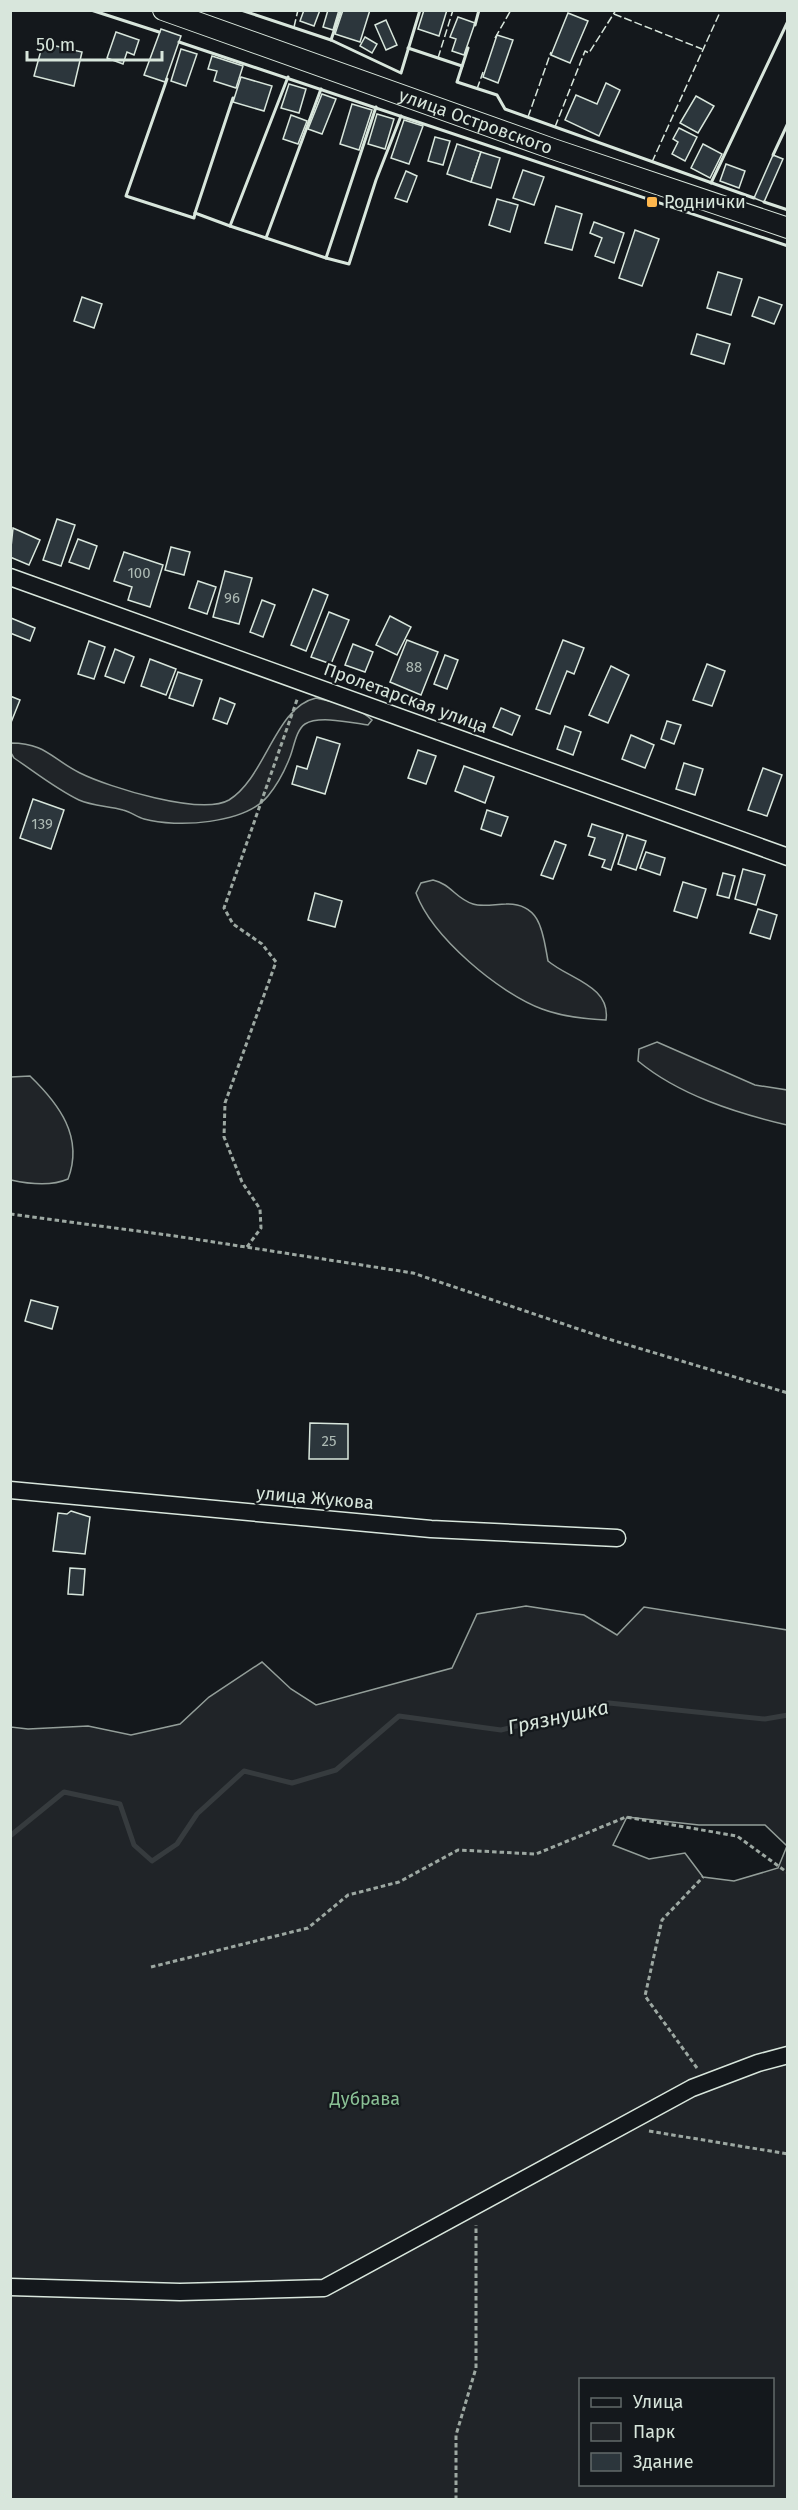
<svg xmlns="http://www.w3.org/2000/svg" width="798" height="2510" font-family="'Fira Sans',sans-serif">
	<style>
		.green { fill: #202428; stroke: #939e99; stroke-width: 1.5; fill-rule: evenodd }
		.lines { fill: none; stroke-linecap: round; stroke-linejoin: round }
		.stream { stroke: #363b3e; stroke-width: 5 }
		.building { fill: #2c363c; stroke: #d8e6dc; stroke-width: 1.5 }
		.minor-casing { stroke: #d8e6dc; stroke-width: 19 }
		.tertiary-casing { stroke: #d8e6dc; stroke-width: 22 }
		.path { stroke: #9da8a2; stroke-width: 3; stroke-dasharray: 4.5 3; stroke-linecap: butt }
		.minor { stroke: #14181c; stroke-width: 16 }
		.tertiary { stroke: #14181c; stroke-width: 20 }
		.fence { stroke: #d8e6dc; stroke-width: 1.5; stroke-dasharray: 8 3; stroke-linecap: butt }
		.wall { stroke: #d8e6dc; stroke-width: 3 }
		.poi-dot { fill: #ffb74d; stroke: #14181c; stroke-width: 2 }
		.labels { text-anchor: middle; stroke-width: 4.5; stroke-linejoin: round; paint-order: stroke }
		.number-label { font-size: 15px; fill: #adbab4 }
		.street-label { font-size: 18px; fill: #d8e6dc; stroke: #14181c }
		.poi-label { font-size: 18px; fill: #d8e6dc; stroke: #14181c; text-anchor: start }
		.park-label { font-size: 18px; fill: #8ac095; stroke: #14181c }
		.water-label { font-size: 20px; font-style: italic; fill: #d8e6dc; stroke: #14181c }
	</style>
	<rect width="100%" height="100%" fill="#14181c"/>
	<!-- green -->
	<g class="green">
		<path d="M316 698C337 703 356 705 372 720L368 725C353 723 319 715 305 724 296 730 294 747 290 757 285 770 277 785 268 796 245 824 177 828 144 819 137 817 131 812 123 810 109 806 92 806 79 800 56 789 35 772 14 758L11 753V743C45 743 52 759 80 773 108 787 201 816 229 800 266 777 275 707 316 698Z"/>
		<path d="M433 880C451 884 456 899 473 904 482 907 496 904 506 904 542 903 543 935 548 961 569 979 611 986 606 1020 584 1019 563 1017 542 1009 499 993 432 937 416 893L421 883Z"/>
		<path d="M657 1042 755 1085 787 1090V1125C736 1113 679 1095 638 1061L639 1049Z"/>
		<path d="M30 1076C59 1104 84 1137 68 1179 50 1187 29 1184 11 1180V1077Z"/>
		<path d="M526 1606 584 1615 617 1635 644 1607 787 1630V2499L11 2500V1727L28 1729 88 1726 131 1735 180 1724 209 1697 262 1662 291 1689 316 1705 452 1668 477 1614ZM627 1817 699 1825H765L787 1846 778 1868 734 1881 703 1877 685 1853 649 1859 613 1845ZM580 2380H772V2484H580Z"/>
	</g>
	<g class="lines">
		<!-- stream -->
		<polyline class="stream" points="10,1836 64,1792 120,1804 134,1845 152,1861 177,1844 197,1814 244,1771 292,1783 336,1770 399,1716 501,1730 609,1703 765,1719 788,1715"/>
	</g>
	<!-- building -->
	<g class="building">
		<polygon points="304,10 320,10 314,26 300,21"/>
		<polygon points="328,10 339,10 333,30 323,27"/>
		<polygon points="343,10 370,10 360,42 335,34"/>
		<polygon points="424,10 447,10 439,36 418,29"/>
		<polygon points="568,13 588,21 570,63 551,55"/>
		<polygon points="458,17 475,23 464,55 452,51 456,39 450,37"/>
		<polygon points="386,20 397,45 386,50 375,25"/>
		<polygon points="161,29 181,36 165,82 144,75"/>
		<polygon points="116,32 139,40 134,55 127,52 123,64 107,58"/>
		<polygon points="497,35 513,40 498,83 483,77"/>
		<polygon points="365,37 377,44 372,53 360,46"/>
		<polygon points="43,43 82,52 74,86 34,76"/>
		<polygon points="181,49 197,54 186,86 171,81"/>
		<polygon points="212,56 243,66 236,88 214,81 217,71 208,69"/>
		<polygon points="241,77 272,86 264,111 233,102"/>
		<polygon points="606,83 620,90 599,136 565,120 576,95 597,104"/>
		<polygon points="289,84 306,89 299,113 281,108"/>
		<polygon points="322,94 336,99 322,134 308,129"/>
		<polygon points="696,96 714,106 698,133 680,123"/>
		<polygon points="352,104 372,110 359,150 340,144"/>
		<polygon points="377,114 394,119 385,149 368,144"/>
		<polygon points="291,115 307,121 298,144 283,139"/>
		<polygon points="404,120 423,126 409,164 391,158"/>
		<polygon points="679,128 697,137 685,161 672,154 678,142 673,139"/>
		<polygon points="435,137 450,141 443,165 428,161"/>
		<polygon points="457,144 481,152 471,182 447,174"/>
		<polygon points="703,144 722,154 710,178 691,168"/>
		<polygon points="481,152 500,158 491,188 471,182"/>
		<polygon points="773,155 783,159 764,202 754,198"/>
		<polygon points="726,164 745,171 739,188 720,181"/>
		<polygon points="523,170 544,177 534,205 513,198"/>
		<polygon points="406,171 417,176 407,202 395,198"/>
		<polygon points="497,199 518,205 510,232 489,225"/>
		<polygon points="556,206 582,214 572,250 545,243"/>
		<polygon points="594,222 624,233 614,263 595,256 602,238 590,233"/>
		<polygon points="635,230 659,239 642,286 619,278"/>
		<polygon points="718,272 742,279 731,315 707,308"/>
		<polygon points="82,297 102,304 94,328 74,321"/>
		<polygon points="759,297 782,305 774,324 752,316"/>
		<polygon points="697,334 730,344 724,364 691,354"/>
		<polygon points="57,519 75,525 61,566 43,560"/>
		<polygon points="13,528 40,540 29,565 10,557"/>
		<polygon points="78,539 97,546 89,569 69,562"/>
		<polygon points="171,547 190,552 184,575 165,570"/>
		<polygon points="124,552 163,565 150,607 128,600 132,587 114,581"/>
		<polygon points="225,571 252,578 239,624 213,617"/>
		<polygon points="198,581 216,587 207,614 189,608"/>
		<polygon points="313,589 328,595 306,651 291,645"/>
		<polygon points="262,600 275,605 263,637 250,632"/>
		<polygon points="329,612 349,620 331,664 311,657"/>
		<polygon points="390,616 411,627 397,655 376,645"/>
		<polygon points="11,618 35,628 30,641 10,633"/>
		<polygon points="407,640 438,652 421,695 390,682"/>
		<polygon points="563,640 584,648 574,674 567,671 550,714 536,709"/>
		<polygon points="89,641 105,647 94,679 78,674"/>
		<polygon points="353,644 373,652 365,672 345,665"/>
		<polygon points="115,649 134,657 124,683 105,676"/>
		<polygon points="445,655 458,660 447,689 434,684"/>
		<polygon points="150,659 176,669 166,695 141,686"/>
		<polygon points="707,664 725,671 712,706 693,700"/>
		<polygon points="611,666 629,675 608,723 589,715"/>
		<polygon points="178,672 202,680 193,706 169,698"/>
		<polygon points="10,696 20,700 10,725"/>
		<polygon points="220,698 235,704 227,724 213,719"/>
		<polygon points="501,708 520,716 512,735 493,727"/>
		<polygon points="667,721 681,725 674,744 661,739"/>
		<polygon points="565,726 581,732 573,755 557,749"/>
		<polygon points="631,735 654,745 645,768 622,759"/>
		<polygon points="317,737 340,744 325,794 292,784 297,766 307,769"/>
		<polygon points="418,750 436,756 426,784 408,778"/>
		<polygon points="684,763 703,769 695,795 676,789"/>
		<polygon points="464,766 494,777 485,803 455,791"/>
		<polygon points="763,768 782,775 767,816 748,810"/>
		<polygon points="33,799 64,810 51,849 20,838"/>
		<polygon points="487,810 508,817 501,836 481,829"/>
		<polygon points="592,824 623,834 611,870 602,867 605,860 589,855 595,838 588,836"/>
		<polygon points="627,835 646,841 636,870 618,864"/>
		<polygon points="555,841 566,845 553,879 541,875"/>
		<polygon points="646,852 665,858 660,875 640,868"/>
		<polygon points="743,869 765,875 756,905 735,899"/>
		<polygon points="723,873 735,876 729,898 717,895"/>
		<polygon points="683,882 706,889 697,918 674,911"/>
		<polygon points="315,893 342,901 335,927 308,920"/>
		<polygon points="758,909 777,915 770,939 750,933"/>
		<polygon points="31,1300 58,1307 52,1329 25,1321"/>
		<polygon points="310,1423 348,1424 348,1459 309,1459"/>
		<polygon points="71,1511 90,1517 85,1554 53,1551 58,1513 67,1514"/>
		<polygon points="70,1568 85,1569 83,1595 68,1594"/>
	</g>
	<g class="lines">
		<!-- minor casing -->
		<g class="minor-casing">
			<g id="minor">
				<polyline points="10,577 788,857"/>
				<polyline points="10,1490 431,1529 617,1538"/>
				<polyline points="10,2287 180,2292 324,2288 692,2088 758,2063 788,2055"/>
			</g>
		</g>
		<!-- tertiary casing -->
		<g class="tertiary-casing">
			<g id="tertiary">
				<path id="s1" d="M163 10 553 149 788 228"/>
			</g>
		</g>
		<!-- path -->
		<g class="path">
			<polyline points="10,1214 175,1236 413,1273 605,1338 788,1393"/>
			<polyline points="247,1247 261,1228 260,1209 242,1182 224,1137 225,1103 276,962 262,944 233,924 224,908 298,697"/>
			<polyline points="151,1967 308,1928 348,1895 399,1882 458,1850 536,1854 626,1817 737,1836 788,1873"/>
			<polyline points="697,2068 645,1996 662,1920 703,1877"/>
			<polyline points="649,2131 788,2154"/>
			<polyline points="456,2500 456,2435 476,2368 476,2225"/>
		</g>
		<!-- minor -->
		<use href="#minor" class="minor"/>
		<!-- tertiary -->
		<use href="#tertiary" class="tertiary"/>
		<!-- fence -->
		<g class="fence">
			<polyline points="614,14 702,49"/>
			<polyline points="294,27 298,10"/>
			<polyline points="495,38 511,10"/>
			<polyline points="438,58 453,10"/>
			<polyline points="477,89 483,72"/>
			<polyline points="528,117 551,52"/>
			<polyline points="555,127 585,51 589,53 616,10"/>
			<polyline points="652,162 721,10"/>
		</g>
		<!-- wall -->
		<g class="wall">
			<polyline points="91,10 159,32"/>
			<polyline points="241,10 331,40 401,73 420,10"/>
			<polyline points="475,25 479,10"/>
			<polyline points="331,40 341,10"/>
			<polyline points="179,42 788,246"/>
			<polyline points="408,48 462,66"/>
			<polyline points="468,48 457,82 497,95 505,109 754,198"/>
			<polyline points="167,79 126,196 194,218 195,213"/>
			<polyline points="233,98 195,213 230,226 288,77"/>
			<polyline points="773,155 788,123"/>
			<polyline points="711,183 788,21"/>
			<polyline points="764,202 788,210"/>
			<polyline points="230,226 266,238 321,89"/>
			<polyline points="266,238 326,258 376,107"/>
			<polyline points="326,258 349,264 376,180 401,116"/>
		</g>
	</g>
	<!-- markers -->
	<rect class="poi-dot" x="646" y="196" width="12" height="12" rx="3"/>
	<g class="labels">
		<!-- number labels -->
		<g class="number-label">
			<text x="139" y="578">100</text>
			<text x="232" y="603">96</text>
			<text x="414" y="672">88</text>
			<text x="42" y="829">139</text>
			<text x="329" y="1446">25</text>
		</g>
		<!-- street labels -->
		<g class="street-label">
			<text dy="6" stroke="none"><textPath href="#s1" startOffset="332">улица Островского</textPath></text>
			<text transform="translate(406 698) rotate(20)" y="6">Пролетарская улица</text>
			<text transform="translate(315 1498) rotate(5)" y="6">улица Жукова</text>
		</g>
		<!-- poi labels -->
		<g class="poi-label">
			<text x="664" y="208">Роднички</text>
		</g>
		<!-- park labels -->
		<g class="park-label">
			<text x="365" y="2105">Дубрава</text>
		</g>
		<!-- water labels -->
		<g class="water-label">
			<text transform="translate(558 1717) rotate(-12)" y="7">Грязнушка</text>
		</g>
	</g>
	<!-- border -->
	<rect width="798" height="2510" fill="none" stroke="#d8e6dc" stroke-width="24"/>
	<!-- legend -->
	<rect x="579" y="2378" width="195" height="108" fill="#14181c" stroke="#626a69" stroke-width="1.5"/>
	<rect x="591" y="2398" width="30" height="9" fill="#14181c" stroke="#626a69" stroke-width="1.5"/>
	<text x="633" y="2408" font-size="18" fill="#d8e6dc">Улица</text>
	<rect x="591" y="2423" width="30" height="18" fill="#202428" stroke="#626a69" stroke-width="1.5"/>
	<text x="633" y="2438" font-size="18" fill="#d8e6dc">Парк</text>
	<rect x="591" y="2453" width="30" height="18" fill="#2c363c" stroke="#626a69" stroke-width="1.5"/>
	<text x="633" y="2468" font-size="18" fill="#d8e6dc">Здание</text>
	<!-- scale -->
	<path d="M27 51v9h135v-9" fill="none" stroke="#d8e6dc" stroke-width="3"/>
	<text x="36" y="51" font-size="18" fill="#d8e6dc" stroke="#14181c" stroke-width="4.5" paint-order="stroke">50 m</text>
</svg>
